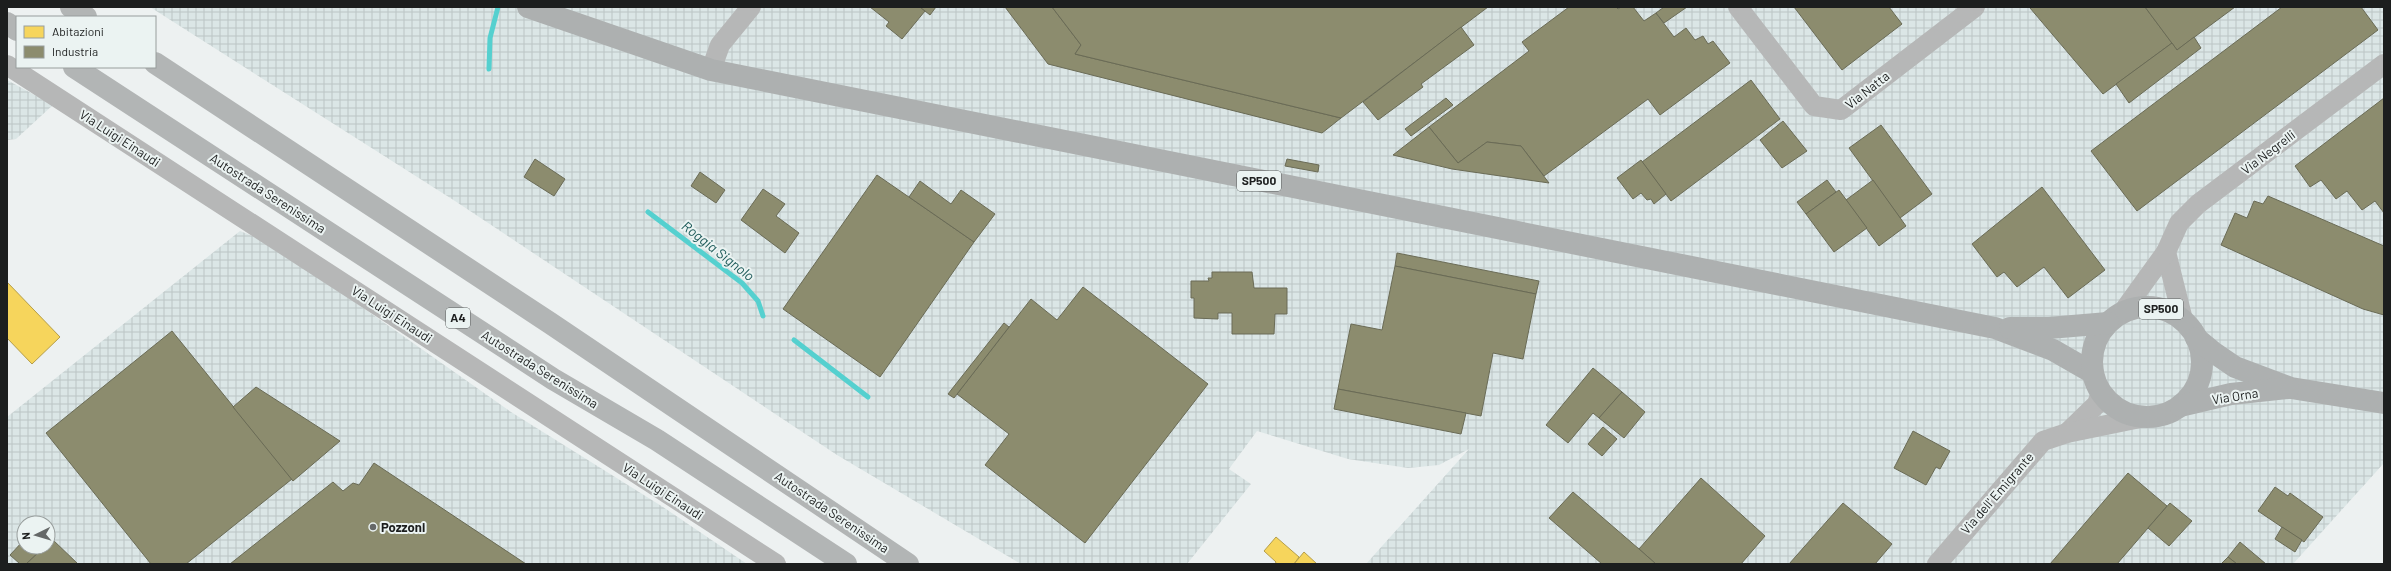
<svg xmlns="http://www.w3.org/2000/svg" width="2391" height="571" font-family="Barlow,sans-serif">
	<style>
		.industrial { fill: url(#industrial-grid); fill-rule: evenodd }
		.homes { fill: #f6d55c; stroke: #b59e49 }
		.industry { fill: #8c8c6e; stroke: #6a6b56 }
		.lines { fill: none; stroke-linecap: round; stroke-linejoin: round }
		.stream { stroke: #55d0cf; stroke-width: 5 }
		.minor { stroke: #b6b7b7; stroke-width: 20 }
		.primary { stroke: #adb0b0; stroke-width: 22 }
		.motorway { stroke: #b2b5b5; stroke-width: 22 }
		.poi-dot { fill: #656868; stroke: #ebf3f2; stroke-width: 1.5 }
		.labels { text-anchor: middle; stroke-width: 4; stroke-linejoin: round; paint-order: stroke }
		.shield { fill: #ebf3f2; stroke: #5a5e5e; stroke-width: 1 }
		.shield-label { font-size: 12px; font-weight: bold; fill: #1c1e1e }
		.street-label { font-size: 13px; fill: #1c1e1e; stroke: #ebf3f2 }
		.poi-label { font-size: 13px; font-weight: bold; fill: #1c1e1e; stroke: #ebf3f2; text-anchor: start }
		.water-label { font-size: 14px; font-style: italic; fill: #1b5958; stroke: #ebf3f2 }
	</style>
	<defs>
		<pattern id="industrial-grid" width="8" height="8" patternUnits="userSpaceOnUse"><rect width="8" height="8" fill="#dbe6e6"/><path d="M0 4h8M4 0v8" fill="none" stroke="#bbc5c5"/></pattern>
	</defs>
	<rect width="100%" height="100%" fill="#edf1f1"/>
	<!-- industrial -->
	<g class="industrial">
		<polygon points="150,7 2384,7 2384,463 2293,564 1366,564 1469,449 1439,465 1408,468 1348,459 1257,431 1229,469 1251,484 1187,564 1021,564 837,455 455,201"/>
		<polygon points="7,80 53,105 16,139 7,140"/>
		<path d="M240 231 271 243 511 412 663 507 747 564H7V417ZM24 523H48V547H24Z"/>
	</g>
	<!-- homes -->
	<g class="homes">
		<polygon points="7,282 60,337 32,364 7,338"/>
		<polygon points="1276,537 1299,557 1294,564 1275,564 1276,562 1264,551"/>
		<polygon points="1304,552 1317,564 1294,564"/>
	</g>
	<!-- industry -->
	<g class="industry">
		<polygon points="870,7 920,7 925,11 902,39 886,26 889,22"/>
		<polygon points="920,7 936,7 930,15"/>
		<polygon points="1005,7 1052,7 1081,45 1075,54 1341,118 1322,133 1048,64"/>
		<polygon points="1052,7 1488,7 1341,118 1075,54 1081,45"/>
		<polygon points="1569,7 1616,7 1618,9 1621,7 1633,7 1644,21 1656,13 1674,37 1686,28 1695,40 1703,36 1708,44 1713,41 1730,63 1660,115 1648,99 1544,176 1521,146 1487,142 1458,163 1429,127 1529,51 1522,42"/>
		<polygon points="1664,7 1687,7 1664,23 1656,13"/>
		<polygon points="1794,7 1889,7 1902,24 1842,70"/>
		<polygon points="2031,7 2145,7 2172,43 2103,94 2030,8"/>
		<polygon points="2145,7 2235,7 2177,50"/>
		<polygon points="2282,7 2361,7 2378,30 2137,211 2091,151"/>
		<polygon points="1461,27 1474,45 1421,84 1423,87 1378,120 1363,102"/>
		<polygon points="2194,37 2201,48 2129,103 2116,84 2172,43 2177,50"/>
		<polygon points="1751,80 1780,119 1671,201 1642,162"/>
		<polygon points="1446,98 1453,105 1411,136 1405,129"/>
		<polygon points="2384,98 2384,213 2375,201 2362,210 2347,191 2336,199 2321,180 2310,187 2295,166"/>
		<polygon points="1783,121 1807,151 1782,168 1760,140"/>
		<polygon points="1881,125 1932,194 1900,218 1849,148"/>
		<polygon points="1429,127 1458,163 1487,142 1521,146 1549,183 1452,169 1393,155"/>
		<polygon points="535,159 565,179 554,196 524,177"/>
		<polygon points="1287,159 1319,165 1318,172 1285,166"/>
		<polygon points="1641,160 1666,194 1654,204 1651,199 1647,200 1641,193 1633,199 1617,178"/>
		<polygon points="700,172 725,190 716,203 691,186"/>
		<polygon points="877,175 974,242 880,377 783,309"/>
		<polygon points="1827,180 1836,192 1806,214 1797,202"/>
		<polygon points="1873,180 1906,226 1879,246 1846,200"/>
		<polygon points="920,181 951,204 961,190 995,214 974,242 909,197"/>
		<polygon points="2042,187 2105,270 2068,298 2044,267 2017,287 2004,272 1997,277 1972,244"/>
		<polygon points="763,189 785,204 776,216 799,233 785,253 741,220"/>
		<polygon points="1839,190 1867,228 1834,252 1806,214"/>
		<polygon points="2268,196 2384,246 2384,315 2363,309 2221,245 2235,213 2247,218 2254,201 2263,204"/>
		<polygon points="1397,253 1539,281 1536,294 1395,266"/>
		<polygon points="1395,266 1536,294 1523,359 1493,353 1481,416 1338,389 1351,324 1382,330"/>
		<polygon points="1212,272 1252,272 1254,288 1287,288 1287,314 1275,314 1274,334 1232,334 1232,313 1218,313 1218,319 1194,318 1194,298 1191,298 1191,281 1209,281 1208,278 1212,278"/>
		<polygon points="1083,287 1208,384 1085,543 985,465 1009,434 957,394 1031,299 1057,320"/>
		<polygon points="1004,323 1009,327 954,398 948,394"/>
		<polygon points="172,331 292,479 186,564 151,564 46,433"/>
		<polygon points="1593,368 1622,392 1599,418 1593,413 1568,443 1546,425"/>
		<polygon points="256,387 340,441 293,481 233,407"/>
		<polygon points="1338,389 1466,413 1461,434 1334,409"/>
		<polygon points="1622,392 1645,412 1624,438 1599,418"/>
		<polygon points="1603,427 1617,439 1602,456 1588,444"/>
		<polygon points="1913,431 1950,451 1940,469 1936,467 1926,485 1894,468"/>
		<polygon points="374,463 526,564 230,564 333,482 343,491 353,483 359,485"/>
		<polygon points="2128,473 2167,506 2148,528 2117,564 2050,564"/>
		<polygon points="1701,478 1765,536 1741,564 1656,564 1639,549"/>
		<polygon points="2275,487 2288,496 2290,493 2323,517 2304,542 2258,511"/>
		<polygon points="1573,492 1639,549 1656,564 1602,564 1549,518"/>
		<polygon points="1843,503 1892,544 1875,564 1789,564"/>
		<polygon points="2170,503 2192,521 2169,546 2148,528"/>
		<polygon points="2282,527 2302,540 2295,552 2275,539"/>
		<polygon points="48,534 52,539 48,543"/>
		<polygon points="52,539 78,564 26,564 44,547 48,547 48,543"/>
		<polygon points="24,540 24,547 44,547 26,564 20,564 10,555"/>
		<polygon points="2240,542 2266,564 2237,564 2228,557"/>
		<polygon points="2228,557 2237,564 2221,564"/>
	</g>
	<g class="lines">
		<!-- stream -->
		<g class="stream">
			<polyline points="489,69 490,38 498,7"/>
			<polyline points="648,212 742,283 758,301 763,316"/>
			<polyline points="794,340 868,397"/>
		</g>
		<!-- minor -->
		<g class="minor">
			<polyline points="1738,7 1814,106 1841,110 1975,7"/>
			<polyline points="7,65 776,564"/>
			<polyline points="711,70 720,45 751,7"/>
			<polyline points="2166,252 2183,320"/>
			<polyline points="2122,313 2166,252 2179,223 2198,204 2384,64"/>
			<polyline points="2067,433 2097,404 2101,392"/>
			<polyline points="1937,564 2043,441 2067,433 2145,417"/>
		</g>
		<!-- primary -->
		<g class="primary">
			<polyline points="528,7 711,70 1995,328 2053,350 2093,373"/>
			<circle cx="2147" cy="362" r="55"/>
			<polyline points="2010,328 2049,328 2108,323"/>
			<polyline points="2196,338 2213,352 2235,367 2291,388 2384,403"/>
			<polyline points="2180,406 2231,394 2288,388"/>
		</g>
		<!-- motorway -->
		<g class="motorway">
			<polyline points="71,7 86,17"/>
			<polyline points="7,23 17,30"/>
			<polyline points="155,63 550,323 908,564"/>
			<polyline points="74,67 553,379 657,440 846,564"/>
		</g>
	</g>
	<!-- markers -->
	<circle class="poi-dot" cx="373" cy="527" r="4"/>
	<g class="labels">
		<!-- shield labels -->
		<g class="shield">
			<rect x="1237" y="171" width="44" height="20" rx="3"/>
			<rect x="2139" y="299" width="44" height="20" rx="3"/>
			<rect x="446" y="308" width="24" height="20" rx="3"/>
		</g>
		<g class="shield-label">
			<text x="1259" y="185">SP500</text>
			<text x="2161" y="313">SP500</text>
			<text x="458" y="322">A4</text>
		</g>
		<!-- street labels -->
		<g class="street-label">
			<text transform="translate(1867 90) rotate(-38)" y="5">Via Natta</text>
			<text transform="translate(120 138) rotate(33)" y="5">Via Luigi Einaudi</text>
			<text transform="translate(2268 152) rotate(-37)" y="5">Via Negrelli</text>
			<text transform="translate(268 193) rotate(33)" y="5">Autostrada Serenissima</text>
			<text transform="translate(392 314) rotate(33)" y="5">Via Luigi Einaudi</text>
			<text transform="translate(540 369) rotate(32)" y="5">Autostrada Serenissima</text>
			<text transform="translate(2235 396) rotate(-9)" y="5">Via Orna</text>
			<text transform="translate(663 491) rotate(33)" y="5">Via Luigi Einaudi</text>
			<text transform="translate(1997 493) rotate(-49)" y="5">Via dell' Emigrante</text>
			<text transform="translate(832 512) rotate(34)" y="5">Autostrada Serenissima</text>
		</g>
		<!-- poi labels -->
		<g class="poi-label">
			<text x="381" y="532">Pozzoni</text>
		</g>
		<!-- water labels -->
		<g class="water-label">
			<text transform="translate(718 251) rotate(38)" y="5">Roggia Signolo</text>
		</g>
	</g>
	<!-- border -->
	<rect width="2391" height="571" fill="none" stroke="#1c1e1e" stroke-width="16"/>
	<!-- legend -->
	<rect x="16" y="16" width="140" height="52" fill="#ebf3f2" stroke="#989e9d"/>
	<rect x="24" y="26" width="20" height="12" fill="#f6d55c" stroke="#989e9d"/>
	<text x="52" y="36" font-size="12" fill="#1c1e1e">Abitazioni</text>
	<rect x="24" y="46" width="20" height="12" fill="#8c8c6e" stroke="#989e9d"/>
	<text x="52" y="56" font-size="12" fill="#1c1e1e">Industria</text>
	<!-- north arrow -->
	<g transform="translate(36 535) rotate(265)"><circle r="19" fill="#ebf3f2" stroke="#989e9d"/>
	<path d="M0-3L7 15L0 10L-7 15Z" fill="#656868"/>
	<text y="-6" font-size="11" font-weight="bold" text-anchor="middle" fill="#1c1e1e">N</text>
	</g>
</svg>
